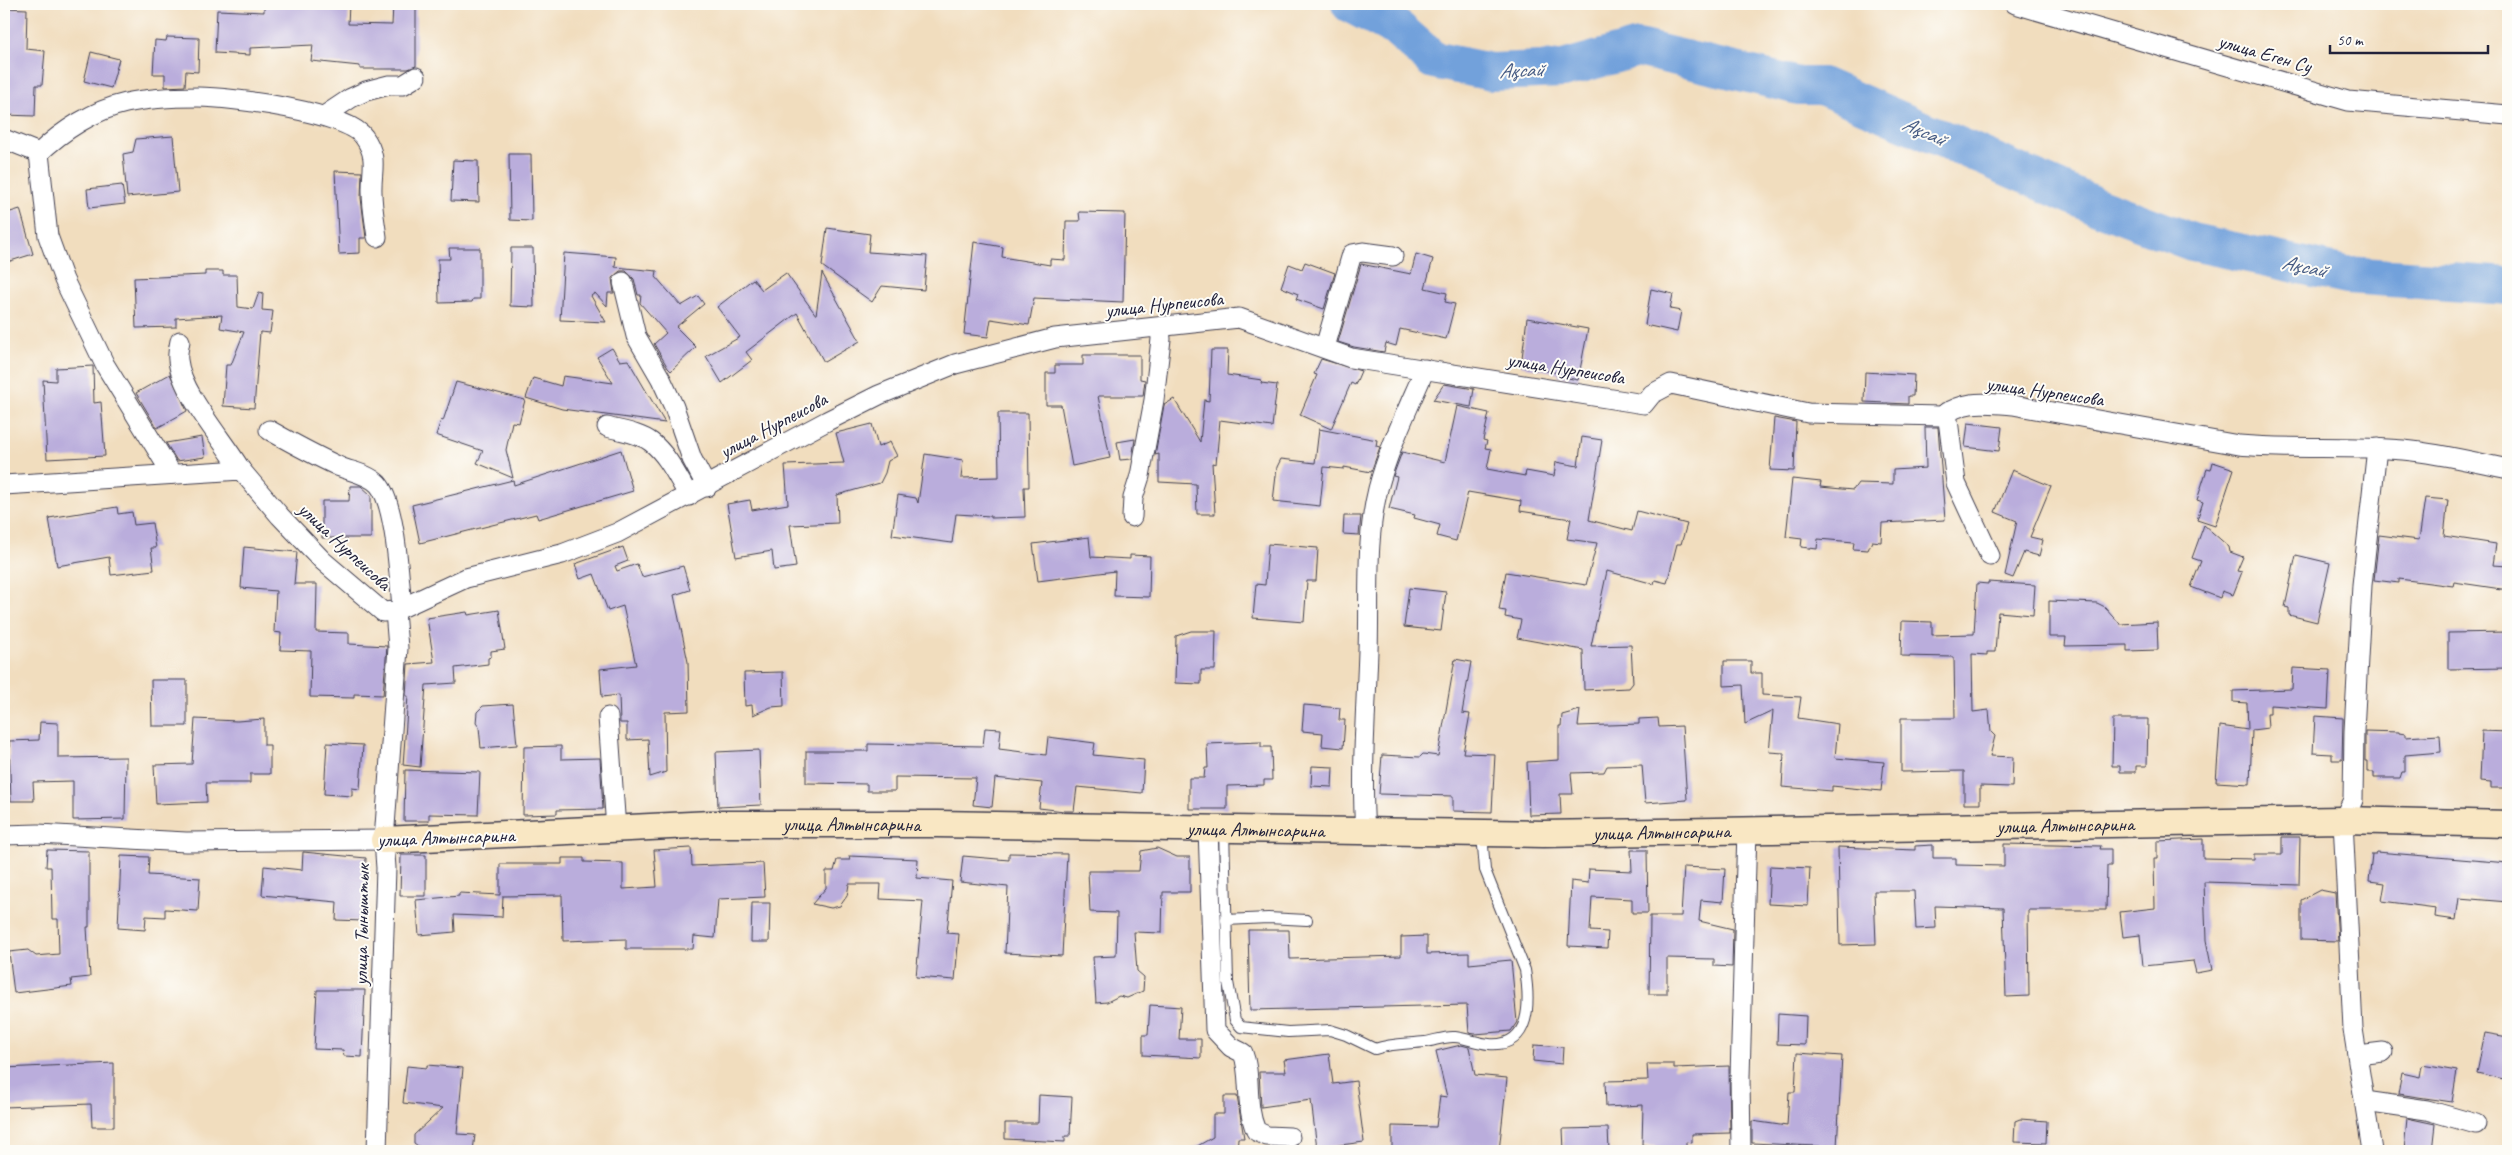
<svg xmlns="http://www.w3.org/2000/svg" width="2512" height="1155" font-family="Caveat,sans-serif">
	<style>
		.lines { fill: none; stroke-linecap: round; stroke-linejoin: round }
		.river { stroke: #72a1db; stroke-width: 38 }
		.building { fill: #baaddc }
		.lane-casing { stroke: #413e4f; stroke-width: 12 }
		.street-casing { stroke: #413e4f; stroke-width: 21 }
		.secondary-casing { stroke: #413e4f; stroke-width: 29 }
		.lane { stroke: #fff; stroke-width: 10 }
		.street { stroke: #fff; stroke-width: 19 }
		.secondary { stroke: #f9e7c3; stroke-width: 26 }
		.labels { text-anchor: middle; stroke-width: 4; stroke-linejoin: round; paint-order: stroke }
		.street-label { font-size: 20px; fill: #22223b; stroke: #fdfcf7 }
		.water-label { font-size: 21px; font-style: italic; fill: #465b83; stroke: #fdfcf7 }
	</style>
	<rect width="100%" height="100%" fill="#fdfcf7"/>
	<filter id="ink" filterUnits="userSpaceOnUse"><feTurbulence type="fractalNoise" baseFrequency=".02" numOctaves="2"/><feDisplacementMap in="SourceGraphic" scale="10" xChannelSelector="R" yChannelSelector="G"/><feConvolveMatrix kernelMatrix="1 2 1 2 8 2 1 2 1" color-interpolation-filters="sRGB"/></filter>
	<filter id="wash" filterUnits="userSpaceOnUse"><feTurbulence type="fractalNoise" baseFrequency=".0096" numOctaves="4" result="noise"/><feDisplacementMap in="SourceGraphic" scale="20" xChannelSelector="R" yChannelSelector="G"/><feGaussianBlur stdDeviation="1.12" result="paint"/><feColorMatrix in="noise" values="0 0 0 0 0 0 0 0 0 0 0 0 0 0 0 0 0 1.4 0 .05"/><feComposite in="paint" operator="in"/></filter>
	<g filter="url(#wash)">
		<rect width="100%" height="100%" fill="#f1ddbe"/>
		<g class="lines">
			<!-- river -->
			<polyline class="river" points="1350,4 1398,29 1433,60 1491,72 1563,69 1638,48 1799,86 1822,86 2094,205 2192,242 2347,275 2508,286"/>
		</g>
		<g id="blocks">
			<!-- building -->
			<g class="building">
				<polygon points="309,4 349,4 348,24 392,25 393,4 416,4 416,66 408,69 360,69 360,66 311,61 313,45 250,48 250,55 215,53 217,10 264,12 264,6"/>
				<polygon points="4,8 27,9 26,49 45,51 42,85 36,85 35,116 4,115"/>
				<polygon points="167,37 199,38 198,72 186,71 185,86 165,87 165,74 153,74 155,40 166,41"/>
				<polygon points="91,52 119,59 111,88 84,81"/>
				<polygon points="173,136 178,192 127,197 123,154 133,152 136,139"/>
				<polygon points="509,154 531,154 532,221 510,220"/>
				<polygon points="453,160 478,161 479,202 451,201"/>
				<polygon points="335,171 362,172 361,198 366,238 360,238 360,253 339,254"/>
				<polygon points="122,185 125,204 89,208 87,189"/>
				<polygon points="20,209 33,254 4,263 4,214"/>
				<polygon points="1079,212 1125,213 1123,302 1034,298 1029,325 991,319 988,337 964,334 974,242 1003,247 1002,257 1050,265 1050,259 1065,260 1066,221 1080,221"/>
				<polygon points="827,228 870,234 868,252 927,256 924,290 882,286 872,302 822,266"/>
				<polygon points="449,248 480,248 480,299 473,299 472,302 439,303 438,259 450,259"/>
				<polygon points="511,248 533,248 534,307 510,306"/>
				<polygon points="564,253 616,257 615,267 657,271 656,277 681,306 698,296 704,304 676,327 696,347 671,371 668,368 654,344 666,333 640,303 641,295 638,295 634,279 626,271 620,271 612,278 614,293 608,293 607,306 595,293 591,296 606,322 560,320"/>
				<polygon points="1416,254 1433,259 1425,288 1447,293 1445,302 1455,304 1446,339 1400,329 1396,346 1386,343 1384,352 1354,347 1338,342 1361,264 1411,274"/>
				<polygon points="1305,262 1335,273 1324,309 1296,299 1298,294 1281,287 1289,264 1302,269"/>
				<polygon points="205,271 223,271 223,275 237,275 238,307 253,309 259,292 263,293 262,310 273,311 270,333 260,332 254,408 223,406 226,365 231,365 244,332 220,328 222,315 176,318 176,327 136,328 134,278 205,275"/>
				<polygon points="786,273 816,315 822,273 860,341 824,362 797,313 746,352 752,360 722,383 706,356 740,337 717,307 753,279 762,290"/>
				<polygon points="1651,289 1673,294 1670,309 1681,311 1677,332 1645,325"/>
				<polygon points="1527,318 1588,329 1578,380 1558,376 1559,373 1521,366"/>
				<polygon points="612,348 620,361 628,360 665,423 562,409 526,398 533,378 561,386 563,376 613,383 597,357"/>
				<polygon points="1211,350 1228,350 1227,375 1262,380 1261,383 1277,385 1272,427 1220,420 1216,464 1212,463 1215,514 1197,514 1196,484 1159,482 1159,454 1155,455 1164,405 1174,399 1200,442 1204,400 1209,401"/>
				<polygon points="1083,355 1140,355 1140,379 1145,380 1143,396 1098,396 1110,458 1072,466 1061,405 1046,405 1046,373 1055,373 1055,365 1083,365"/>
				<polygon points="1321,359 1361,371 1355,385 1351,383 1331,429 1300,415 1317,375 1314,374"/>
				<polygon points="93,366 94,403 101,402 105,456 47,459 43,380 56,381 56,368"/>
				<polygon points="1865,372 1914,375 1913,396 1908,396 1908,404 1864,402"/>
				<polygon points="170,374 187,411 157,428 136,393"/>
				<polygon points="456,382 525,400 519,423 512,422 506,450 513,478 477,463 483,451 436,435 441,420 443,421"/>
				<polygon points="1444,384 1474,389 1471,407 1433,400"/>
				<polygon points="1457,406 1489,413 1483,440 1487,441 1485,448 1491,449 1487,469 1525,476 1526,471 1554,476 1556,462 1578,466 1582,437 1602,440 1589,520 1632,531 1637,511 1687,524 1681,544 1677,544 1667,583 1655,580 1654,584 1607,571 1591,646 1631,645 1633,683 1629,688 1584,690 1583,650 1517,638 1521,620 1505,617 1506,611 1499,610 1506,572 1586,585 1597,543 1567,539 1571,519 1520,511 1521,501 1468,492 1456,541 1437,536 1440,525 1414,518 1415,515 1389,509 1397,477 1393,476 1402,452 1445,462"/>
				<polygon points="998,413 1028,413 1029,487 1024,487 1025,517 991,518 991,516 956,514 952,543 892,535 898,495 916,498 918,503 925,454 963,460 961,478 999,477"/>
				<polygon points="1774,418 1796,422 1794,471 1770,470"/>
				<polygon points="1968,423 2002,427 1999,451 1965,447"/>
				<polygon points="872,424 878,447 890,442 897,456 888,461 885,473 880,483 837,495 838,523 790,525 796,567 774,570 772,551 736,557 727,504 750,500 752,510 788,504 785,465 844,463 836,433"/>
				<polygon points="1925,427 1938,427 1945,520 1882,523 1881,542 1872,541 1868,550 1853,549 1854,542 1818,539 1817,549 1801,547 1802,539 1786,537 1792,479 1821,482 1820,487 1853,490 1858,483 1893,484 1893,470 1926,468"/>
				<polygon points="1319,429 1377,440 1376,446 1380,447 1371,472 1344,467 1344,469 1324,467 1320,506 1273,501 1277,467 1281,459 1315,463"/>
				<polygon points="202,437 205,457 177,461 166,443"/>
				<polygon points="1135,439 1132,459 1120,460 1117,442"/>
				<polygon points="621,450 633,491 538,519 536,514 420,543 412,505 513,480 514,485"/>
				<polygon points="2213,462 2234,469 2215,526 2197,520 2203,502 2197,500 2207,469 2211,470"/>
				<polygon points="2012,470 2051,486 2030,537 2043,540 2039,556 2024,552 2013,578 2005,575 2017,521 1995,512"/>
				<polygon points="350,486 361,486 371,495 371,538 322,538 322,501 349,501"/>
				<polygon points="2425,498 2448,500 2444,536 2496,544 2493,565 2508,566 2508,590 2454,582 2453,586 2399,579 2399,583 2374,580 2379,535 2419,540"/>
				<polygon points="117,507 118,514 132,512 134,525 152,523 156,548 151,548 154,570 111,575 109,557 57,566 49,518"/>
				<polygon points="1344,516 1361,516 1359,535 1343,534"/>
				<polygon points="2204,525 2229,547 2230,552 2243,557 2237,571 2242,572 2233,595 2222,591 2220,598 2191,587 2201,561 2192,558"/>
				<polygon points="1089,537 1091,557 1130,559 1130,555 1150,556 1149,597 1114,596 1115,571 1038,581 1033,544"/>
				<polygon points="1268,544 1318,548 1316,581 1307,581 1304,622 1253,618 1256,584 1265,585"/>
				<polygon points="244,547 297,552 294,584 317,584 316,632 349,633 349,644 387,646 383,695 354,694 354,698 310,697 311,651 280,650 281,633 274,632 276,591 241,588"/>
				<polygon points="623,547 628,561 615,566 617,571 637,564 642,577 683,566 690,590 674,595 688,662 689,711 665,712 666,772 650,777 648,739 627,740 627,723 620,723 619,695 602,697 600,669 636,665 623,606 608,611 594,574 580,579 575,564"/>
				<polygon points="2296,555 2330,563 2317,622 2289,615 2289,608 2285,607"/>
				<polygon points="1988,582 2035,585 2033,615 1998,612 1995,652 1987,652 1987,655 1972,654 1973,712 1989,710 1991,732 1995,736 1990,756 2013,757 2012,787 1980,786 1980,804 1964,804 1964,771 1901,772 1901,718 1955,718 1954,657 1901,656 1902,621 1932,622 1932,635 1974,634 1977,583 1988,584"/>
				<polygon points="1409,588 1446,592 1441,631 1404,627"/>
				<polygon points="2049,601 2097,603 2105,607 2120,624 2157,622 2158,650 2127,651 2127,645 2065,646 2066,637 2049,637"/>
				<polygon points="499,610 505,649 491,651 491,657 488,658 488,664 455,668 456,683 426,685 420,767 403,765 408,696 406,696 408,664 434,662 427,618 467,612 468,615"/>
				<polygon points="1191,631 1216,631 1215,670 1201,670 1201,684 1175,683 1176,636"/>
				<polygon points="2508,632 2508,668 2448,669 2448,633"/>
				<polygon points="1455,659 1471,662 1462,713 1470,714 1463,753 1495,754 1492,812 1453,811 1453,796 1379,794 1382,755 1420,757 1423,754 1438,756"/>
				<polygon points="1724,661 1751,661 1751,673 1762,673 1762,695 1801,697 1798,718 1838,724 1835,758 1884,762 1881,791 1832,786 1832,791 1782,787 1784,753 1769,752 1773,711 1745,724 1743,685 1724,686"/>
				<polygon points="2293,668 2330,670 2328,709 2270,705 2270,714 2267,714 2268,728 2252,730 2250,784 2216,782 2220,726 2248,730 2247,703 2233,702 2233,691 2292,689"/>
				<polygon points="783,672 784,706 771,707 753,715 752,705 745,706 744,673"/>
				<polygon points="151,680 187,680 187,726 152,726"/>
				<polygon points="513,704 517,745 481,748 479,727 476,723 477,712 483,706"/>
				<polygon points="1304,705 1340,708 1339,720 1345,720 1343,748 1322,746 1323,733 1302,731"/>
				<polygon points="1580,710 1578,726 1639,724 1639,719 1658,718 1659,727 1682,726 1687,800 1645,803 1642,765 1607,766 1604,772 1571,773 1573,794 1560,794 1561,814 1529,815 1527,762 1559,760 1559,726 1561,726 1562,715"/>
				<polygon points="2315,716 2343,718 2342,760 2332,760 2332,754 2313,753"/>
				<polygon points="195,719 237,721 264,719 264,745 270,745 270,774 250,774 250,783 206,783 207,802 156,804 154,765 192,764"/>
				<polygon points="2113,719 2148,719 2147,766 2136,766 2136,772 2120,772 2120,766 2112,766"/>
				<polygon points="40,722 58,723 58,758 126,757 125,819 73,820 73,781 33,782 34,801 11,801 9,741 39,740"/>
				<polygon points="985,728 1001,729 999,749 1046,755 1048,737 1095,743 1093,755 1144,760 1142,793 1077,787 1074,811 1064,811 1039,808 1042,783 995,778 992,807 973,805 976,778 895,777 895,791 867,791 867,784 806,783 806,751 868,751 868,744 983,746"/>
				<polygon points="2365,731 2399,732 2399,733 2405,734 2405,737 2440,735 2441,752 2405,755 2405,772 2402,772 2400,778 2374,778 2374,772 2368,772 2368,761 2365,761"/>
				<polygon points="2482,731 2508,732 2508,788 2491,788 2491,782 2480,781"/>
				<polygon points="1261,742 1261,747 1271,747 1272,780 1264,780 1264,785 1227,786 1227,809 1189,809 1189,778 1204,778 1205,768 1208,768 1207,744"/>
				<polygon points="327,743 363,745 360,789 352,788 352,796 324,794"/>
				<polygon points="561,746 561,759 600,758 603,809 557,810 557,814 523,815 524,747"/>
				<polygon points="759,750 761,805 718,807 716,752"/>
				<polygon points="1312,766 1333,767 1332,787 1311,786"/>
				<polygon points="405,770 480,772 478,815 429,814 429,821 404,821"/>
				<polygon points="2282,837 2300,837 2299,885 2204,882 2206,940 2212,970 2196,973 2193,961 2143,966 2140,935 2123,937 2120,912 2155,908 2154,859 2157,859 2157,841 2203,839 2203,858 2254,859 2254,854 2282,854"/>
				<polygon points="2004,844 2101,846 2100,849 2111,849 2111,866 2107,866 2106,910 2028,910 2029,996 2006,997 2003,908 1935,906 1936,928 1916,929 1914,891 1874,891 1876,944 1840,945 1838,847 1915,850 1915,846 1933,845 1933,858 1956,858 1956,865 2004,866"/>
				<polygon points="691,848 692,866 763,863 765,897 718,899 715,938 694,936 693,949 626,949 626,939 563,941 562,895 503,896 502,917 454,915 455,932 419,935 416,900 459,896 459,893 500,895 500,864 562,864 562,858 584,858 584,862 623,863 623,889 657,887 654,850"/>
				<polygon points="1157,848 1177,857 1190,857 1190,892 1163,892 1162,933 1134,932 1137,971 1144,977 1143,991 1127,998 1119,996 1107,1002 1096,1003 1093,957 1116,956 1117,913 1090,912 1088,871 1139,871 1141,851"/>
				<polygon points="47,850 89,851 89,927 87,927 90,977 71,979 72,986 14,993 9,952 28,950 36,956 59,954 58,919 52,919 51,867 46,867"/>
				<polygon points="1631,850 1647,850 1648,913 1632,913 1632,899 1592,897 1590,931 1608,932 1607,948 1568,946 1571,881 1588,883 1589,869 1632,871"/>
				<polygon points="303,852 366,858 363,921 336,920 337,902 262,895 264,866 302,870"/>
				<polygon points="2377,852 2508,863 2508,902 2459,898 2456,920 2435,917 2436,908 2382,901 2385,883 2369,881 2372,854 2376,854"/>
				<polygon points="1009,853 1067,854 1062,956 1005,953 1008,887 960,882 963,856 1009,860"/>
				<polygon points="401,855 426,855 426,896 400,896"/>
				<polygon points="121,856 149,857 148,875 200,878 198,911 165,909 165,917 146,916 145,930 118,928"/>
				<polygon points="849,856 918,859 917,878 952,881 947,933 959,934 955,980 916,977 923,901 880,899 881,884 849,884 847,896 840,906 831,908 812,904 826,888 826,871 834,871 837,860 850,860"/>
				<polygon points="1770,866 1810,868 1808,906 1768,904"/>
				<polygon points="1684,867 1725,869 1723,902 1701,900 1699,921 1733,929 1732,967 1714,966 1714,959 1667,958 1667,994 1649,994 1650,916 1681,916"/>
				<polygon points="2320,890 2335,893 2338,941 2301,940 2301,900"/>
				<polygon points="752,903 770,903 769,942 751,942"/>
				<polygon points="1248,930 1289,930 1290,959 1401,956 1401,937 1427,936 1427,954 1469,953 1469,964 1511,960 1517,1022 1511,1031 1475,1034 1469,1033 1467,1005 1250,1010"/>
				<polygon points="317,990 365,990 362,1057 344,1056 343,1050 314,1049"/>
				<polygon points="1150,1005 1181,1007 1179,1039 1201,1039 1201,1058 1143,1055 1143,1035 1148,1035"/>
				<polygon points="1778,1014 1806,1016 1805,1045 1777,1044"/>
				<polygon points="2485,1033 2508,1037 2508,1080 2477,1073"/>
				<polygon points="1461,1045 1469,1047 1475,1075 1507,1078 1499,1151 1413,1147 1413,1151 1392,1151 1392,1126 1436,1127 1440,1096 1447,1097 1436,1051"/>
				<polygon points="1534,1045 1563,1047 1562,1064 1533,1061"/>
				<polygon points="1797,1053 1842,1056 1837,1147 1752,1143 1752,1121 1787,1126 1789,1092 1795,1092"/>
				<polygon points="1329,1054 1333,1084 1356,1081 1364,1142 1317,1148 1311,1100 1261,1107 1259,1072 1286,1072 1284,1060"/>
				<polygon points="114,1063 114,1127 92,1127 91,1104 4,1107 4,1068"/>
				<polygon points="1647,1064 1674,1064 1674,1068 1729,1066 1730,1133 1692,1134 1692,1143 1686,1142 1686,1151 1656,1151 1656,1146 1642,1145 1643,1105 1606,1107 1605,1081 1648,1080"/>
				<polygon points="427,1065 463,1068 457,1134 475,1135 473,1151 425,1151 414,1143 414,1135 443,1108 403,1103 407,1066 427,1068"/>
				<polygon points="2422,1065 2457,1071 2452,1102 2398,1094 2402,1073 2420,1077"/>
				<polygon points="1039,1095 1072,1097 1070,1136 1065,1136 1065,1142 1005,1139 1005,1123 1038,1123"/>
				<polygon points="1224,1096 1237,1096 1244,1138 1238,1138 1237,1151 1189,1151 1213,1137 1213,1114 1224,1114"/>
				<polygon points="2407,1118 2435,1124 2432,1151 2404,1151"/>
				<polygon points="2020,1119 2047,1121 2046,1143 2014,1142 2015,1121"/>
				<polygon points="1608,1128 1609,1151 1564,1151 1563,1129"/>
			</g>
		</g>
	</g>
	<g filter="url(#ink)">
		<use href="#blocks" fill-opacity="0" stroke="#413e4f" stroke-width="1"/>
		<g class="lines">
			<!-- lane casing -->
			<g class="lane-casing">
				<g id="lane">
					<path d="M1224 830 1228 982 1235 1020 1241 1027 1288 1032 1330 1030 1346 1035 1375 1049C1392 1043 1408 1044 1425 1042 1434 1041 1445 1036 1455 1037 1466 1038 1477 1043 1489 1044 1532 1048 1530 1001 1525 970L1485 870 1482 834"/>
					<polyline points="1226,920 1268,918 1307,920"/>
				</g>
			</g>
			<!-- street casing -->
			<g class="street-casing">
				<g id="street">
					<polyline points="2015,4 2348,101 2508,115"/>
					<polyline points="324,116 351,98 366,91 389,85 403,85 416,77"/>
					<polyline points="4,139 39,153"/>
					<polyline points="623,282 636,336 661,379 674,407 692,459 707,487"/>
					<path d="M180 341C179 347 177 354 178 360 181 393 224 441 241 470"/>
					<polyline points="1325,347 1352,254 1363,252 1393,256"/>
					<polyline points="1947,412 1956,483 1990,556"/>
					<path d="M607 427C621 431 639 433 651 442 668 455 678 478 689 496"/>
					<path d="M269 430C292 443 316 456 340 467 353 472 368 474 378 484 396 504 399 579 402 607"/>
					<path d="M172 474 105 365 64 280 48 236 39 153C62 131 94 110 126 103 149 98 175 97 198 97 230 97 347 112 364 137 379 158 371 171 372 192 372 207 375 222 377 237"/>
					<path d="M4 485 241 470 280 516 323 561 383 612 395 611 466 578 562 554 617 533 827 421 879 395 955 364 1055 338 1239 318 1351 358 1644 404 1652 394 1671 384 1808 413 1941 416C1969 399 1982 403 2013 405L2239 445C2293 450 2348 445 2403 450 2438 453 2474 462 2508 469"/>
					<polyline points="1132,517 1133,498 1140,476 1154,400 1161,339 1160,328"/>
					<polyline points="608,717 616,829"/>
					<path d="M1208 829 1215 1030 1231 1047 1243 1053C1252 1076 1244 1102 1256 1131L1267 1136 1290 1137"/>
					<path d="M1365 833C1361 772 1366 712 1368 651 1370 597 1365 541 1378 489 1389 447 1408 409 1425 369"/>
					<polyline points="4,835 38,834 186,842 384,840"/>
					<polyline points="2358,1055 2383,1052"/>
					<polyline points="2365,1101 2427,1110 2476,1124"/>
					<polyline points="377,1151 386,868 384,840 398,648 395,611"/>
					<polyline points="1741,1151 1740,1077 1747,829"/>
					<polyline points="2372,1151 2353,1029 2343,820 2353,800 2354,731 2362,585 2377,448"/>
				</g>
			</g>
			<!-- secondary casing -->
			<g class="secondary-casing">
				<g id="secondary">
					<path id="s1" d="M384 840 711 824H937L1543 834 2343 820 2508 824"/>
				</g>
			</g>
			<!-- lane -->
			<use href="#lane" class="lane"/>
			<!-- street -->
			<use href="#street" class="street"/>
			<!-- secondary -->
			<use href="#secondary" class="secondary"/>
		</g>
	</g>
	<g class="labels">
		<!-- street labels -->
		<g class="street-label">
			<text transform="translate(2265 53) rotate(16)" y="7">улица Еген Су</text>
			<text transform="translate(1164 304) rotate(-6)" y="7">улица Нурпеисова</text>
			<text transform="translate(1566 368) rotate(9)" y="7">улица Нурпеисова</text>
			<text transform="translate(2045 391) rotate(8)" y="7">улица Нурпеисова</text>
			<text transform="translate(773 425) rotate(-28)" y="7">улица Нурпеисова</text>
			<text transform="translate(345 546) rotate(43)" y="7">улица Нурпеисова</text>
			<text dy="7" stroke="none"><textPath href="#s1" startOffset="468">улица Алтынсарина</textPath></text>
			<text dy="7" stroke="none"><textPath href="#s1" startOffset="1682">улица Алтынсарина</textPath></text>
			<text dy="7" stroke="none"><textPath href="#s1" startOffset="872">улица Алтынсарина</textPath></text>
			<text dy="7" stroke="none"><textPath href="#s1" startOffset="1278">улица Алтынсарина</textPath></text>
			<text transform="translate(446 837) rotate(-2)" y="7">улица Алтынсарина</text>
			<text transform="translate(361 925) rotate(-89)" y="7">улица Тыныштык</text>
		</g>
		<!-- water labels -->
		<g class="water-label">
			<text transform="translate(1521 70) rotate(-2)" y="7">Ақсай</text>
			<text transform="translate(1924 131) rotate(24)" y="7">Ақсай</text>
			<text transform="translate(2304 266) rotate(12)" y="7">Ақсай</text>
		</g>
	</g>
	<!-- margin -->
	<rect width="2512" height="1155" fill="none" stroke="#fdfcf7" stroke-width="20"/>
	<!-- scale -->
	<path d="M2330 45v8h158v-8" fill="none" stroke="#22223b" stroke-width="2.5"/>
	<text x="2337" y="45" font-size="15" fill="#22223b" stroke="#fdfcf7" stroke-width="4" paint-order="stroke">50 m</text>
</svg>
